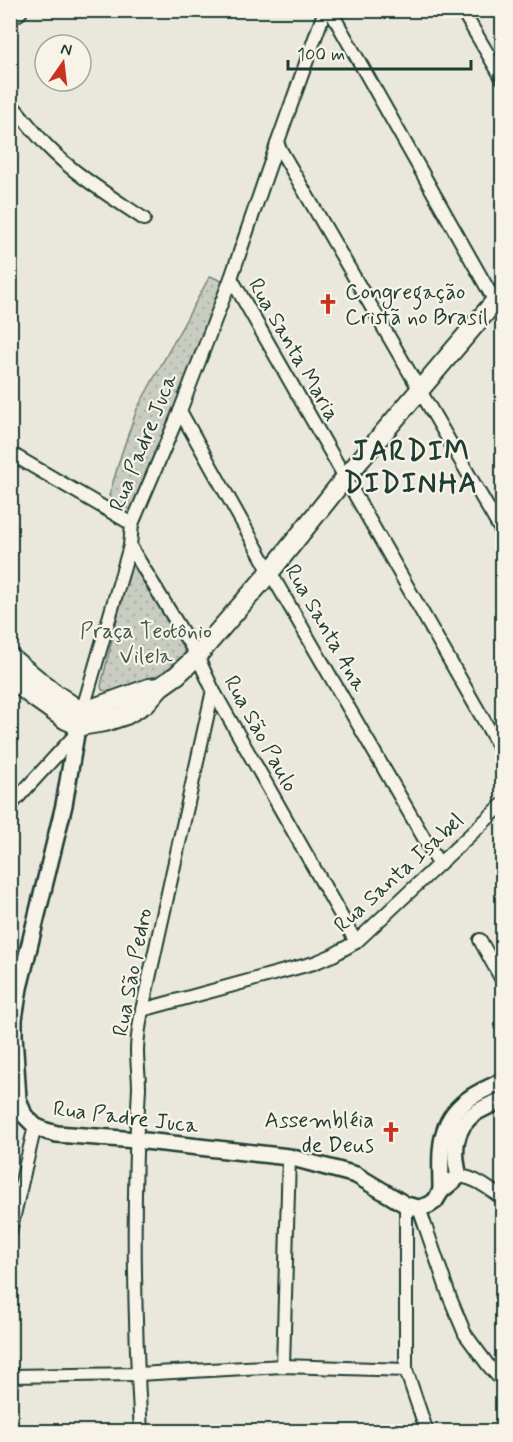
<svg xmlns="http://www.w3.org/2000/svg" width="513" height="1442" font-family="Mynerve,sans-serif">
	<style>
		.grass { fill: url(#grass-dots); stroke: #74847a; stroke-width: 1.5 }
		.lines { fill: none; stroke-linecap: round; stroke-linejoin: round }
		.minor-casing { stroke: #1f3d34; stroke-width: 16 }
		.tertiary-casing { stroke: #1f3d34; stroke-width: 20 }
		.secondary-casing { stroke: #1f3d34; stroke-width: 22 }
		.primary-casing { stroke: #1f3d34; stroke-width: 24 }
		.minor { stroke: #f7f3e8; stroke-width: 12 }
		.tertiary { stroke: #f7f3e8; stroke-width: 15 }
		.secondary { stroke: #f7f3e8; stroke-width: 18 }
		.primary { stroke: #f7f3e8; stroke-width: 20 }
		.labels { text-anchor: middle; stroke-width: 4.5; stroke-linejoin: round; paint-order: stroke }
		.poi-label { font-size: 22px; fill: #1f3d34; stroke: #f7f3e8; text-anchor: start }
		.street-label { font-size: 22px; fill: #1f3d34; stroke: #f7f3e8 }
		.park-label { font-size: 22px; fill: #415a50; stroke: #f7f3e8 }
		.district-label { font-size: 28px; font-weight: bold; letter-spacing: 1.5px; fill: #1f3d34; stroke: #f7f3e8 }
	</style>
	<defs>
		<pattern id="grass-dots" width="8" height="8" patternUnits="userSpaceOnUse" patternTransform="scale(1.5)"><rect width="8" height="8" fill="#c8ccc1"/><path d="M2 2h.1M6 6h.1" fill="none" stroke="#abb0a6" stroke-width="1.8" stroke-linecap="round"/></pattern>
	</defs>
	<rect width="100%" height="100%" fill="#eae8dd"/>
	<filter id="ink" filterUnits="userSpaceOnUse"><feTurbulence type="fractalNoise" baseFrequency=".0167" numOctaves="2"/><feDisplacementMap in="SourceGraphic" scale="12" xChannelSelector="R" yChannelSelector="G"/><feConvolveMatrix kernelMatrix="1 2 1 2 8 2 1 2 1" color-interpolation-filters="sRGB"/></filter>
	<g filter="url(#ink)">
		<!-- grass -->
		<g class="grass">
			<polygon points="210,276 224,282 178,404 131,511 109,496 121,455 137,409"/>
			<path d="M132 565 188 644C188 651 189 657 183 662 179 666 171 668 166 671 149 679 121 695 102 690L101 686 129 568Z"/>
		</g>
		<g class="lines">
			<!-- minor casing -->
			<g class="minor-casing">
				<g id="minor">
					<polyline points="330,10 502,314"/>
					<polyline points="462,10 502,78"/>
					<path d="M10 103C23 117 34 132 47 146 75 175 110 196 144 219"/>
					<polyline points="277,144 502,532"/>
					<polyline points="10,270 11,271"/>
					<polyline points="231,278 502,752"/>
					<polyline points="180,411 270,572 439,864"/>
					<polyline points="10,453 132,524"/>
					<polyline points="130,546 197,656 213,690 356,942"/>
					<polyline points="82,712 130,546 132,524 180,411 231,278 277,144 325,10"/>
					<polyline points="10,806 76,734"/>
					<polyline points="480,940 502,980"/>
					<polyline points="142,1010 314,963 333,955 356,942 502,805"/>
					<path d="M459 1176C476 1178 488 1188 502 1198"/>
					<polyline points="406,1205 406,1370 427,1432"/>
					<polyline points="419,1208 450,1298 465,1334 488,1365 502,1381"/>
					<polyline points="10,1232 35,1126"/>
					<polyline points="283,1366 289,1157"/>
					<polyline points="10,1376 138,1374 283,1366 406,1370"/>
					<path d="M141 1432C134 1317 132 1202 139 1088 139 1075 137 1063 137 1051 137 1037 140 1023 142 1010L213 690"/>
				</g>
			</g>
			<!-- tertiary casing -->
			<g class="tertiary-casing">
				<g id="tertiary">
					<path d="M81 715 80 726 76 734 64 805 19 988 14 1019V1035L18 1099 24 1115 35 1126 46 1131 57 1134 136 1140 289 1157 356 1175 406 1205 419 1208 429 1205 435 1201 441 1191 459 1176C454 1157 453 1133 469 1118 478 1109 492 1105 502 1100"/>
					<path d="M441 1191C441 1153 435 1120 473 1096 482 1090 493 1086 502 1081"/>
				</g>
			</g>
			<!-- secondary casing -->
			<g class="secondary-casing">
				<g id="secondary">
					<polyline points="10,657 54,693 82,712 149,688 160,687"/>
					<polyline points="10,677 32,696 66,720 80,726 105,722 126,715 146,703 160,687 177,675 197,656 270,572 345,478 502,293"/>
				</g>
			</g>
			<!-- primary casing -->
			<g class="primary-casing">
				<polyline id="primary" points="10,14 17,10"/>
			</g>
			<!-- minor -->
			<use href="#minor" class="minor"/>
			<!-- tertiary -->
			<use href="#tertiary" class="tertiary"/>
			<!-- secondary -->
			<use href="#secondary" class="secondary"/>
			<!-- primary -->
			<use href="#primary" class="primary"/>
		</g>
	</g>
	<!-- icons -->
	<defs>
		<g id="church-bare" transform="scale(1.62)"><path d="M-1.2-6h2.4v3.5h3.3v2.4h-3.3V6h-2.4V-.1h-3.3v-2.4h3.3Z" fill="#c8321e" stroke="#f7f3e8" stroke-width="2.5" paint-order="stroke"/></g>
	</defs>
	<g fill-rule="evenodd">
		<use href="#church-bare" x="328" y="304"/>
		<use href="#church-bare" x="391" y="1132"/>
	</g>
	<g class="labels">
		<!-- poi labels -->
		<g class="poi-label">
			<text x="345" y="299">Congregação<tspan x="345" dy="25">Cristã no Brasil</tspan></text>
			<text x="374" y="1127" text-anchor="end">Assembléia<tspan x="374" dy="25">de Deus</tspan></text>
		</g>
		<!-- street labels -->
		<g class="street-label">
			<text transform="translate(295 349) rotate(60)" y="8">Rua Santa Maria</text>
			<text transform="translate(142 442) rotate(-68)" y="8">Rua Padre Juca</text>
			<text transform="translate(327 627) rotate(60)" y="8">Rua Santa Ana</text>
			<text transform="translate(262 733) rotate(61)" y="8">Rua São Paulo</text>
			<text transform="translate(398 872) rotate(-42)" y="8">Rua Santa Isabel</text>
			<text transform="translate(131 972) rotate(-79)" y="8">Rua São Pedro</text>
			<text transform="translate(126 1116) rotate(7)" y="8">Rua Padre Juca</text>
		</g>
		<!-- park labels -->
		<g class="park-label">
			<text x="146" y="638">Praça Teotônio<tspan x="146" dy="25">Vilela</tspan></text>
		</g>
		<!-- district labels -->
		<g class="district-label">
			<text x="411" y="460">JARDIM<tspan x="411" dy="32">DIDINHA</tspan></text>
		</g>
	</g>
	<!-- margin -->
	<rect width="513" height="1442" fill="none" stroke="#f7f3e8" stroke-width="36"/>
	<rect x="18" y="18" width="477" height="1406" fill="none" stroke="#1f3d34" stroke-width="2" filter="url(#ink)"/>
	<!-- north arrow -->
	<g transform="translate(63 63) rotate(14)"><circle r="28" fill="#f7f3e8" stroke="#a1aaa0" stroke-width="1.5"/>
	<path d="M0-4.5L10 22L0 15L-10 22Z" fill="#c8321e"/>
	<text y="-9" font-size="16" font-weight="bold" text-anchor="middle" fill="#1f3d34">N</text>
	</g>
	<!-- scale -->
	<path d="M288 60v9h183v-9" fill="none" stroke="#1f3d34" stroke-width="3"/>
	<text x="297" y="60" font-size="18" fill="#1f3d34" stroke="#f7f3e8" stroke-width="4.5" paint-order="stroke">100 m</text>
</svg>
